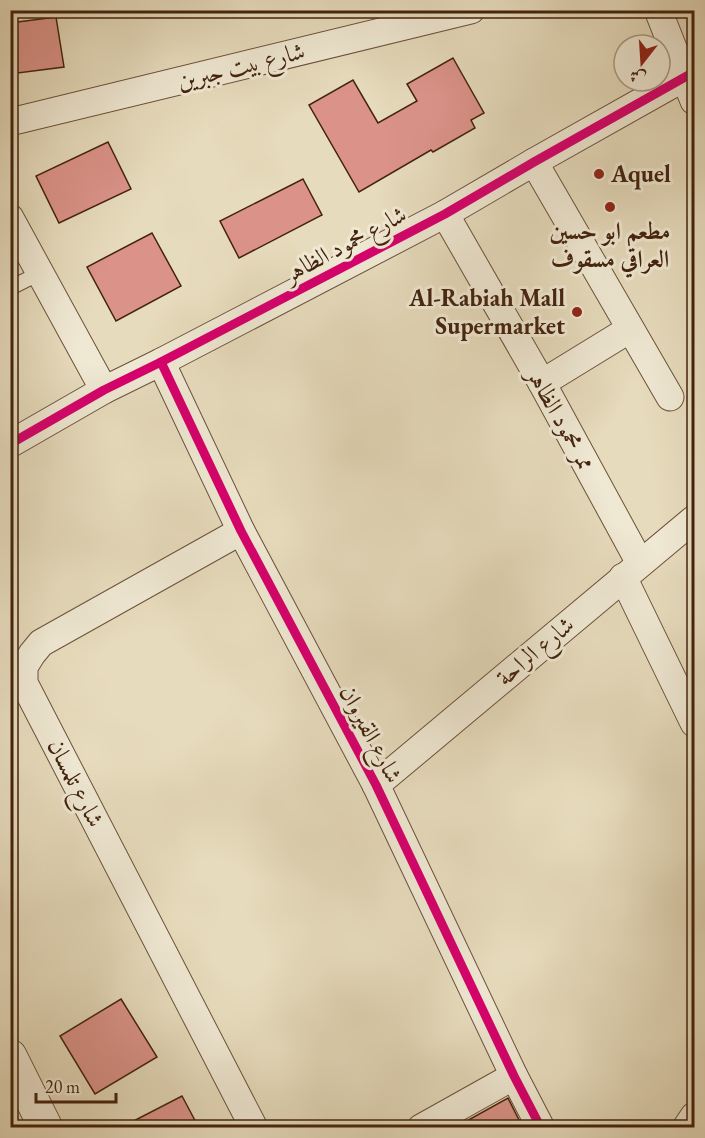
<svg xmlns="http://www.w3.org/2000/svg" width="705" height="1138" font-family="'EB Garamond',Amiri,serif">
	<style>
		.building { fill: #db9389; stroke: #43230e; stroke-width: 1.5 }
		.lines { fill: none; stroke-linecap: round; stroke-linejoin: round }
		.service-casing { stroke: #6c513a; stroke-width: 16 }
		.minor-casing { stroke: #6c513a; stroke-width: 29 }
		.tertiary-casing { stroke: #6c513a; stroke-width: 35 }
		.service { stroke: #efe8d3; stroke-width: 14 }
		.minor { stroke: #efe8d3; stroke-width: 27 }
		.tertiary { stroke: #efe8d3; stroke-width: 33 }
		.cycleway-casing { stroke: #efe8d3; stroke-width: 13 }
		.cycleway { stroke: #d6006c; stroke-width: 9 }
		.poi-dot { fill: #8f2418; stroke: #efe8d3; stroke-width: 2 }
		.labels { text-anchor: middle; stroke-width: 6; stroke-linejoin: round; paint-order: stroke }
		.street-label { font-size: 24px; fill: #43230e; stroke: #efe8d3 }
		.poi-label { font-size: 24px; font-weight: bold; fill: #43230e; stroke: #efe8d3; text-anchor: start }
	</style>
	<rect width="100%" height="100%" fill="#e6dbbc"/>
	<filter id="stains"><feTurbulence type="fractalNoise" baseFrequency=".00333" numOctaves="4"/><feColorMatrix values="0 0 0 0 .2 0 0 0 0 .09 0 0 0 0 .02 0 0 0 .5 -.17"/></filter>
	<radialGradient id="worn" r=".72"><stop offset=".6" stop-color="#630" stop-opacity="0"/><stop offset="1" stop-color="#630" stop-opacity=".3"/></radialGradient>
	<!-- building -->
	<g class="building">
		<polygon points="56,17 64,67 10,74 10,23"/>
		<polygon points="453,58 484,113 471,120 475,128 433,152 431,150 359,192 309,105 353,80 378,123 417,101 407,84"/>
		<polygon points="108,142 131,189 59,223 36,176"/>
		<polygon points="303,179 322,215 239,258 220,221"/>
		<polygon points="152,233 181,286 116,321 87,267"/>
		<polygon points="121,999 157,1057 95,1094 60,1036"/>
		<polygon points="182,1096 199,1128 120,1128"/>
		<polygon points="508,1098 523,1128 454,1128"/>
	</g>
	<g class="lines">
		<!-- service casing -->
		<g class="service-casing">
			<polyline id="service" points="10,288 40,273"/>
		</g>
		<!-- minor casing -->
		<g class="minor-casing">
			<g id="minor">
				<polyline points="658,10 694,101"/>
				<polyline points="10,122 471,10"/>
				<polyline points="534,162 670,397"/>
				<polyline points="445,214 542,383 640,563"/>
				<polyline points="10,218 104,390"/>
				<polyline points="161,362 241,531 376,785 514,1076 541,1128"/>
				<polyline points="542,383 630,329"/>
				<polyline points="10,444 104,390 161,362 445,214 534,162 694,72"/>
				<polyline points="241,531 41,643 32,654 24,667 24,683 254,1128"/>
				<polyline points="623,577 694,723"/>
				<polyline points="376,785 694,519"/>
				<polyline points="421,1128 514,1076"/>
				<polyline points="686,1128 694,1116"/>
			</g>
		</g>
		<!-- tertiary casing -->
		<g class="tertiary-casing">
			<polyline id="tertiary" points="10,1056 46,1128"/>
		</g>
		<!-- service -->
		<use href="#service" class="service"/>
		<!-- minor -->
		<use href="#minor" class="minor"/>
		<!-- tertiary -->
		<use href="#tertiary" class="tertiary"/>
		<!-- cycleway casing -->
		<g class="cycleway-casing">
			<g id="cycleway">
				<polyline points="161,362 241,531 376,785 514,1076 541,1128"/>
				<polyline points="10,444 104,390 161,362 445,214 534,162 694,72"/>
			</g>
		</g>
		<!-- cycleway -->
		<use href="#cycleway" class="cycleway"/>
	</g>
	<!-- markers -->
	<g class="poi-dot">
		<circle cx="599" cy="174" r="6"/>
		<circle cx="610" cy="207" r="6"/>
		<circle cx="577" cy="312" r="6"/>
	</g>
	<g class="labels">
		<!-- street labels -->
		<g class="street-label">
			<text transform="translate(241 66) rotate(-14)" y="8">شارع بيت جبرين</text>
			<text transform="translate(345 244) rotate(-28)" y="8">شارع محمود الظاهر</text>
			<text transform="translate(561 419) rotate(61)" y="8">ممر محمود الظاهر</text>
			<text transform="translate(535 651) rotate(-40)" y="8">شارع الراحة</text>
			<text transform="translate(371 734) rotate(62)" y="8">شارع القيروان</text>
			<text transform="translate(76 783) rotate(63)" y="8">شارع تلمسان</text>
		</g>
		<!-- poi labels -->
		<g class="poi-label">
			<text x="611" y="182">Aquel</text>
			<text x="610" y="239" text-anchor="middle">مطعم ابو حسين<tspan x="610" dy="28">العراقي مسقوف</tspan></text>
			<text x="565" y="306" text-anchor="end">Al-Rabiah Mall<tspan x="565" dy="28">Supermarket</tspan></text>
		</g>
	</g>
	<!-- margin -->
	<rect width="705" height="1138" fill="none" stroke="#e6dbbc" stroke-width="36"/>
	<rect x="12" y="12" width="681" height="1114" fill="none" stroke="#43230e" stroke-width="3"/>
	<rect x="18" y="18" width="669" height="1102" fill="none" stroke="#43230e" stroke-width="1.5"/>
	<!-- north arrow -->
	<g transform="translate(642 63) rotate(197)"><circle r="28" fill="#efe8d3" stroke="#aa9984" stroke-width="1.5"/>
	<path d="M0-4.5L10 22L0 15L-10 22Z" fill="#8f2418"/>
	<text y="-9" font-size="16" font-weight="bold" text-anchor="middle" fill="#43230e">ش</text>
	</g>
	<!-- scale -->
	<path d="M36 1093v9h80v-9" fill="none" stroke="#43230e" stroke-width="3"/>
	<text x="45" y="1093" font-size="18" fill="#43230e" stroke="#efe8d3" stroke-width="4.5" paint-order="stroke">20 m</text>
	<rect width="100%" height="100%" filter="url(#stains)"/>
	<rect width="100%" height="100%" fill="url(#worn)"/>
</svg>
